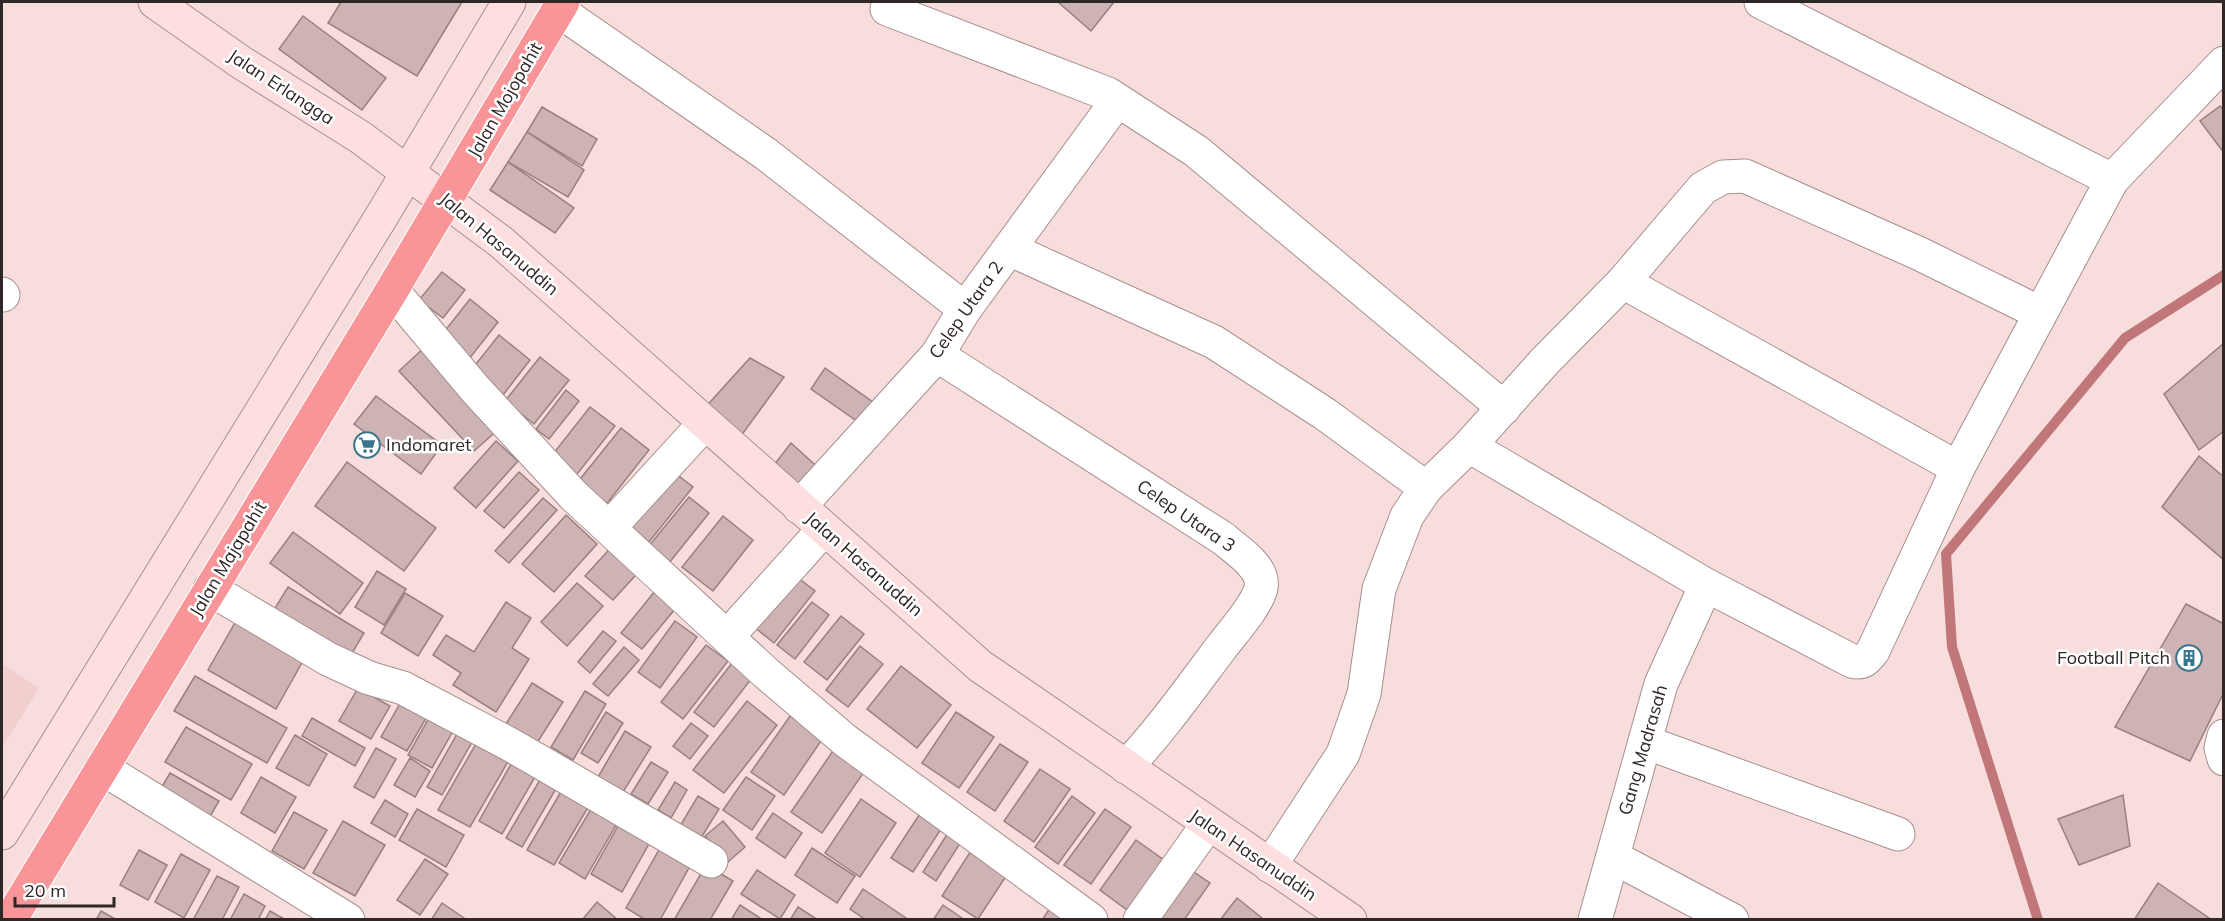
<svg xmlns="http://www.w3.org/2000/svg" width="2225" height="921" font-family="Mulish,sans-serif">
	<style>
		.built { fill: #f2cfcf }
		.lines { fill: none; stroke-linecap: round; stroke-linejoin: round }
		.stream { stroke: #c17779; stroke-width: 10 }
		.building { fill: #cdb3b3; stroke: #998080; stroke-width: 1.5 }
		.street-casing { stroke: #a88f8f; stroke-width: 35 }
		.secondary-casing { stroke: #a88f8f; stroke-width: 35 }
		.highway-casing { stroke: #fff; stroke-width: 35 }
		.street { stroke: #fff; stroke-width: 33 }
		.secondary { stroke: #fddfe0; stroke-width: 33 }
		.highway { stroke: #f89598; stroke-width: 33 }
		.labels { text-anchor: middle; stroke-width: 5; stroke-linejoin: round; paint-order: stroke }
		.street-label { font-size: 18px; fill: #2f2626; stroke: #fff }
		.poi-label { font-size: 18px; fill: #2f2626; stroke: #fff; text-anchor: start }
	</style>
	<rect width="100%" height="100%" fill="#f7dddc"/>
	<!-- built -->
	<polygon class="built" points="2,664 39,688 2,748"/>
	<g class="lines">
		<!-- stream -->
		<polyline class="stream" points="2038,920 1952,647 1946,554 2125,338 2224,275"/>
	</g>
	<!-- building -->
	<g class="building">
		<polygon points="341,2 462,2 417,76 328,23"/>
		<polygon points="1058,2 1114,2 1091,31"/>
		<polygon points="303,16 386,78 362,110 279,49"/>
		<polygon points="2220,106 2224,110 2224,153 2200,121"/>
		<polygon points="542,107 597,139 582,166 527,132"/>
		<polygon points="527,132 584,170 568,197 508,162"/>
		<polygon points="508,162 574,208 555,233 490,190"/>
		<polygon points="442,272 465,290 443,318 419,300"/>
		<polygon points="470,299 498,322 469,359 440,337"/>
		<polygon points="499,335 530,360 500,399 468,374"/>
		<polygon points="2224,343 2224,431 2199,450 2164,394"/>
		<polygon points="425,347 501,427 474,451 399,371"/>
		<polygon points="540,357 569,380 534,424 505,401"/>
		<polygon points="750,358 784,377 738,440 702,411"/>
		<polygon points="825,368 877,405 861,424 811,389"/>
		<polygon points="566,390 579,401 549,439 536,429"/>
		<polygon points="376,396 442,445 421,474 354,424"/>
		<polygon points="590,407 615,426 574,478 549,459"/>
		<polygon points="621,428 649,450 605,506 577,483"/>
		<polygon points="496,441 518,461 476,508 454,488"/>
		<polygon points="791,443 824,473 800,494 774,465"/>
		<polygon points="2199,456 2224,477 2224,560 2162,507"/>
		<polygon points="347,462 436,528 404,571 315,506"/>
		<polygon points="667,467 693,487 649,542 623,522"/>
		<polygon points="519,472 539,490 504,528 484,511"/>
		<polygon points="689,497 709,513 669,563 648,547"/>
		<polygon points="543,498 557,510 509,563 495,551"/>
		<polygon points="566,515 597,544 554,592 522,564"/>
		<polygon points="723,516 753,540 713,591 682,567"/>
		<polygon points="293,532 363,583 340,614 270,563"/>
		<polygon points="617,541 645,565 613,600 585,576"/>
		<polygon points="377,571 406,589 384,625 355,607"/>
		<polygon points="789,571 815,591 774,643 748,622"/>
		<polygon points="577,583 603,606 567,646 541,622"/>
		<polygon points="659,586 680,603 642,649 621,633"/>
		<polygon points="288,587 364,633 348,660 272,613"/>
		<polygon points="405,593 443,616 418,656 381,633"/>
		<polygon points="506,602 531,618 512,648 529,659 496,712 453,685 461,673 433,655 446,635 474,652"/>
		<polygon points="812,602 829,615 795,659 777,645"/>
		<polygon points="2186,604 2224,624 2224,692 2190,761 2115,727"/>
		<polygon points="841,616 864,634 827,680 804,662"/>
		<polygon points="236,621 304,659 276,709 208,670"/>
		<polygon points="675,621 697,637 660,688 638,672"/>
		<polygon points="603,631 616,641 590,673 578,662"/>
		<polygon points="706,645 728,661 683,719 661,702"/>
		<polygon points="860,646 883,664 848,707 826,690"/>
		<polygon points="624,647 639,660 608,696 593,684"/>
		<polygon points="732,663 752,678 714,727 694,712"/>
		<polygon points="901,666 951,705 917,748 867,709"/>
		<polygon points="195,676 287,728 267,763 174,711"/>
		<polygon points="532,683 563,702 537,743 506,724"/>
		<polygon points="358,688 390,706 371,739 339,721"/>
		<polygon points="585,691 606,704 573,760 551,747"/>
		<polygon points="406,693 432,708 407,751 381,737"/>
		<polygon points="747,701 777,725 724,793 693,770"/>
		<polygon points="606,712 623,723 598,763 581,753"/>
		<polygon points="956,712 994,737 959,788 922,763"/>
		<polygon points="790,716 823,738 784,795 751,772"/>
		<polygon points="312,718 365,748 355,766 302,736"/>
		<polygon points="429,718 453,731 432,768 408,755"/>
		<polygon points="691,723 708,736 690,759 673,746"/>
		<polygon points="186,727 252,764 231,800 165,762"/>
		<polygon points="461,727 476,735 442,795 427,787"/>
		<polygon points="625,731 651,747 623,792 598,777"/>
		<polygon points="295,735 327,754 309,786 276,768"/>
		<polygon points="477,742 509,760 470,827 438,810"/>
		<polygon points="1000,744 1028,762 995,811 967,792"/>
		<polygon points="376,748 396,759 374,798 354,787"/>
		<polygon points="835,748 866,769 822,833 791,812"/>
		<polygon points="515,757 539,770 502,834 479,821"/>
		<polygon points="410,758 430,771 415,797 394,785"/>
		<polygon points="651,762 668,772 648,804 631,794"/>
		<polygon points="1040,769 1070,789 1034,842 1004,821"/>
		<polygon points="170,773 219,801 208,820 159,792"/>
		<polygon points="261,777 296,797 275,833 241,813"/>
		<polygon points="746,777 775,796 752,830 723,810"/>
		<polygon points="541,778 557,787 522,847 506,838"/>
		<polygon points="675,782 687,790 671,818 658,810"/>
		<polygon points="566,783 593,799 554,865 527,850"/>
		<polygon points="2123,795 2130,846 2079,865 2058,819"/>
		<polygon points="698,796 719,809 701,838 680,826"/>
		<polygon points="1072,796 1095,813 1058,864 1035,847"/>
		<polygon points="861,799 896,823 860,877 825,853"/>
		<polygon points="385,800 408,814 395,837 371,823"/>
		<polygon points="594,804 620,818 585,879 559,863"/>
		<polygon points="417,809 464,835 446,867 399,840"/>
		<polygon points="1105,809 1131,827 1091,884 1064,865"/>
		<polygon points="294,812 327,830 304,869 272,851"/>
		<polygon points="773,813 802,833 785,858 756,838"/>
		<polygon points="919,815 941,829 913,872 891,858"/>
		<polygon points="343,821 385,845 355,896 313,873"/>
		<polygon points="723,821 745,847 728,862 705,836"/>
		<polygon points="619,824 650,842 622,892 591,874"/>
		<polygon points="953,825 966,834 936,881 923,872"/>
		<polygon points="1136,840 1164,860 1127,910 1100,890"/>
		<polygon points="976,843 1012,867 978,919 942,896"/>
		<polygon points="660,848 690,866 660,920 646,920 626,908"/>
		<polygon points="812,848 855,876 837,903 795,875"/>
		<polygon points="139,850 167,865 148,900 120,885"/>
		<polygon points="181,854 210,870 184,918 155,902"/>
		<polygon points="425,859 448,874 420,915 397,900"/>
		<polygon points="706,865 733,881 710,920 674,920"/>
		<polygon points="1188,868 1210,883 1184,920 1151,920"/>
		<polygon points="757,870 795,895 780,919 741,894"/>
		<polygon points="217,876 239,887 222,920 193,920"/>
		<polygon points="2158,883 2212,920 2134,920"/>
		<polygon points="863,889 909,920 866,920 850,909"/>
		<polygon points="244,894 265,906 258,920 230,920"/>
		<polygon points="1237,898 1262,918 1261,920 1220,920"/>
		<polygon points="597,902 618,920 582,920"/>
		<polygon points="442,903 464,918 463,920 431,920"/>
		<polygon points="740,905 763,920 731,920"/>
		<polygon points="943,905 965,920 933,920"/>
		<polygon points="1052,905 1073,920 1042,920"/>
		<polygon points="798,907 818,920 790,920"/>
		<polygon points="101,911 117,920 96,920"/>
		<polygon points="270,911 286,920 265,920"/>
	</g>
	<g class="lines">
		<!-- street casing -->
		<g class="street-casing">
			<g id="street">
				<polyline points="1761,2 2112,180"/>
				<polyline points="887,9 1108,94 1196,151 1504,408"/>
				<polyline points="558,10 766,154 965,309"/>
				<polyline points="1009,249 1214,342 1325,414 1426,488"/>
				<polyline points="1623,282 1958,468"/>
				<polyline points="392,290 476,390 574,496 766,673 846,741 1091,920"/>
				<polyline points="2,294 3,295"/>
				<path d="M937 355 1224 539C1237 551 1265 567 1261 588 1257 605 1234 631 1223 645 1192 686 1162 729 1126 767"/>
				<path d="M1469 446 1706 585 1852 661C1863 664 1866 660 1873 651L1958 468 2112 180 2224 63"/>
				<polyline points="799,507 937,355 965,309 1117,101"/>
				<polyline points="609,528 705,423"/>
				<polyline points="210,589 328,659 369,678 403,688 511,745 711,861"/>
				<polyline points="727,637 824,529"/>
				<polyline points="2224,736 2221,748 2224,759"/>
				<polyline points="1645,742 1898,834"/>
				<polyline points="102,768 348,920"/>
				<polyline points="1613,857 1732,920"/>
				<polyline points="1270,866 1343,754 1364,694 1379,589 1407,516 1426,488 1469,446 1545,361 1623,282 1703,188 1723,177 1745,176 1918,253 2040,313"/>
				<polyline points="1140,920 1208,824"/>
				<polyline points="1595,920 1661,684 1706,585"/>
			</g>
		</g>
		<!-- secondary casing -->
		<g class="secondary-casing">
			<g id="secondary">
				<polyline points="155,2 242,63 360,137 501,242 980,666 1350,920"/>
				<polyline points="2,833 383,214 509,2"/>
			</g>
		</g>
		<!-- highway casing -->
		<g class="highway-casing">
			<polyline id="highway" points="10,920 392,290 563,2"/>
		</g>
		<!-- street -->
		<use href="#street" class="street"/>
		<!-- secondary -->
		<use href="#secondary" class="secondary"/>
		<!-- highway -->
		<use href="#highway" class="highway"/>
	</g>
	<!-- icons -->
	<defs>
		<g id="supermarket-ring" transform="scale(1.35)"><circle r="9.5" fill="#fff" stroke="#3a748d" stroke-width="1.5"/><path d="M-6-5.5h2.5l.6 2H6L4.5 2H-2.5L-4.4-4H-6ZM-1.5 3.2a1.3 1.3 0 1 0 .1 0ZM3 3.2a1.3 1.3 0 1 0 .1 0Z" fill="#3a748d"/></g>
		<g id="building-ring" transform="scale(1.35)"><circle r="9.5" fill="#fff" stroke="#3a748d" stroke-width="1.5"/><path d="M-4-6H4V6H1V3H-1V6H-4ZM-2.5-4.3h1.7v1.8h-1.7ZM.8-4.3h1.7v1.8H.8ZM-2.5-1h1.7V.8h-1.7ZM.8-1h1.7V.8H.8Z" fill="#3a748d"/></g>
	</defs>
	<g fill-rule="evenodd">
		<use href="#supermarket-ring" x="367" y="445"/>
		<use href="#building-ring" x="2189" y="658"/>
	</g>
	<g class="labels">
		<!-- street labels -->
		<g class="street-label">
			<text transform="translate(281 87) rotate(33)" y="6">Jalan Erlangga</text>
			<text transform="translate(505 100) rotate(-60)" y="6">Jalan Mojopahit</text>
			<text transform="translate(499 244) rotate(40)" y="6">Jalan Hasanuddin</text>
			<text transform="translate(966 310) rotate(-55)" y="6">Celep Utara 2</text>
			<text transform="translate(1186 516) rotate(34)" y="6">Celep Utara 3</text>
			<text transform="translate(228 559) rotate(-59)" y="6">Jalan Majapahit</text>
			<text transform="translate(864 564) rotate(41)" y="6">Jalan Hasanuddin</text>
			<text transform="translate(1643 750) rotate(-74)" y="6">Gang Madrasah</text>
			<text transform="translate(1253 855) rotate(34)" y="6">Jalan Hasanuddin</text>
		</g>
		<!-- poi labels -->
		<g class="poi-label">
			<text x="386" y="451">Indomaret</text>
			<text x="2170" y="664" text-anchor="end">Football Pitch</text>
		</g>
	</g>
	<!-- border -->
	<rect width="2225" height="921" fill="none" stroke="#2f2626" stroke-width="6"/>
	<!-- scale -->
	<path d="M15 897v9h99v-9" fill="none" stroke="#2f2626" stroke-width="3"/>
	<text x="24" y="897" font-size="18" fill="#2f2626" stroke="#ffffff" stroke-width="4.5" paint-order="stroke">20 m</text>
</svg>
